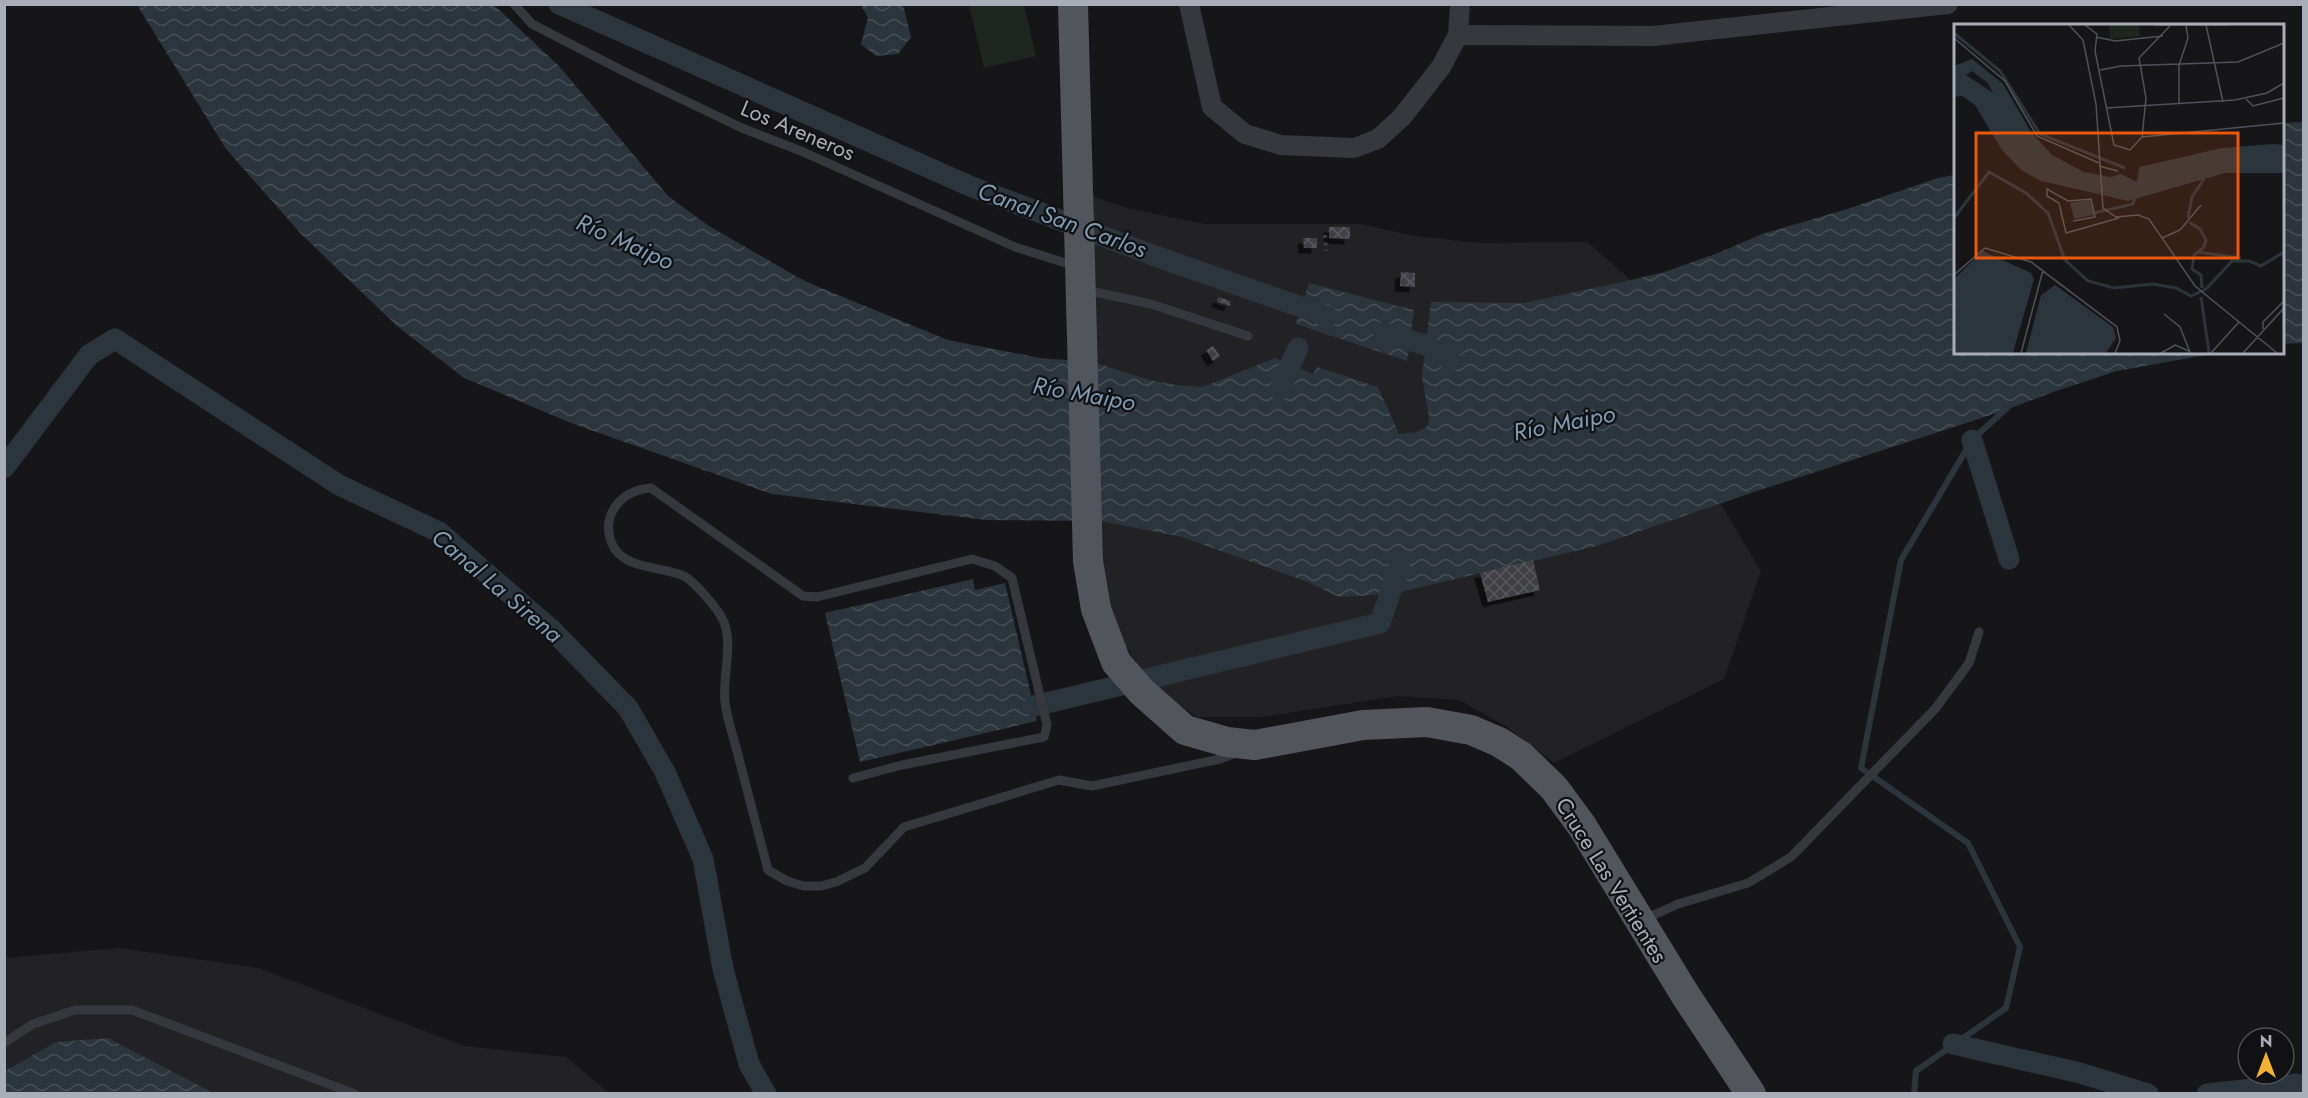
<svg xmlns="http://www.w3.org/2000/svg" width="2308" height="1098" font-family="Jost,sans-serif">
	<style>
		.built { fill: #222225 }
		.green { fill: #1e261f }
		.water { fill: url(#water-waves) }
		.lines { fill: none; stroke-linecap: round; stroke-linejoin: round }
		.stream { stroke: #2c353c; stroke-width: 6 }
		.canal { stroke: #2c353c; stroke-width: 21 }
		.building { fill: url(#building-cross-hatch); filter: url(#shadow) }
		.path { stroke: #3d3f44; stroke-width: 4; stroke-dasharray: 3 4.5; stroke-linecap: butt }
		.service { stroke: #37383d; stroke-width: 9 }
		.minor { stroke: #37383d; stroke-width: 20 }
		.primary { stroke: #53555c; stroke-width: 30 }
		.labels { text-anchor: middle; stroke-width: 4.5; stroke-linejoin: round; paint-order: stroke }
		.street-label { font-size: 22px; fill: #a8adb8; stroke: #111113 }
		.water-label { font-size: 24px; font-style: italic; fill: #7f9bb3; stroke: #111113 }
		.inset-river { fill: none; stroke: #2c353c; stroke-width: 3 }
		.inset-road { fill: none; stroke: #505258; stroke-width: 1.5 }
		.view { fill: #e8590c; fill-opacity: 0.15; stroke: #e8590c; stroke-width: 3 }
		.inset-edge { fill: none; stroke: #a8adb8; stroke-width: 3 }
	</style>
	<defs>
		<pattern id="water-waves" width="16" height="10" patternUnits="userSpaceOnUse" patternTransform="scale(1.5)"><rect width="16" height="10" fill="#2c353c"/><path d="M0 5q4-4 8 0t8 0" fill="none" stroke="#485056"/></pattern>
		<pattern id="building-cross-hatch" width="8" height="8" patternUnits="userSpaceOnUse" patternTransform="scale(1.5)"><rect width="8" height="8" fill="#404145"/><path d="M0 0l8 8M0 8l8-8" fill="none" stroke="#595a5e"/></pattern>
		<filter id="shadow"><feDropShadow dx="-5.5" dy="5.5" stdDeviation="0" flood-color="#0009"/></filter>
	</defs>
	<rect width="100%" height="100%" fill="#161618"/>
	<!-- built -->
	<g class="built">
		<polygon points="1089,195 1127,208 1204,224 1361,224 1415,236 1479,243 1587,242 1631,280 1721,504 1761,571 1724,679 1554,763 1507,727 1459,700 1398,696 1262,717 1198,717 1154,690 1105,614"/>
		<polygon points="120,948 259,968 464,1046 566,1057 609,1093 5,1094 5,958"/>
	</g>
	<!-- green -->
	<polygon class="green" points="969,5 1024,5 1036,56 984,68"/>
	<!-- water -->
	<g class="water">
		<polygon points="137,5 494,5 559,66 668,196 709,226 799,278 821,288 948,340 1040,358 1093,362 1149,380 1176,385 1203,387 1275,358 1312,374 1318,367 1378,387 1399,434 1417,432 1428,426 1429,417 1422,377 1431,302 1524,303 1631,280 1664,272 1718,253 1762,234 1844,210 1938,178 1955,175 1956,352 2217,353 2117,371 2053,392 2003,411 1751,493 1597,546 1391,594 1339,597 1308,582 1182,537 1101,521 986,520 772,494 571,423 464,378 397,326 302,235 226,149"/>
		<polygon points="861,5 903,5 911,37 898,54 876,56 861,44 868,18"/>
		<polygon points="2303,122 2303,343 2283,344 2283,123"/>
		<polygon points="1309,283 1414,310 1407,361 1296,324"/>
		<polygon points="973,579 975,590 1005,583 1037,721 860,762 825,613"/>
		<polygon points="108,1038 213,1093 5,1093 5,1071 56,1042"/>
	</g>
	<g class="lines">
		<!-- stream -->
		<polyline class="stream" points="1914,1094 1916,1071 2006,1008 2020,947 1968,843 1861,768 1901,560 1972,440 2008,407"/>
		<!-- canal -->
		<g class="canal">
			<polyline points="559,4 972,187 1158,257 1327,316"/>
			<polyline points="1383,333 1426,345 1451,360"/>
			<polyline points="1280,389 1298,348"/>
			<polyline points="1972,440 2009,559"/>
			<polyline points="4,468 89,355 115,339 339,485 439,532 553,631 628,708 665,772 703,859 723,969 749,1064 766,1094"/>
			<polyline points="1034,706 1380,623 1399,567"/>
			<polyline points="1953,1044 2080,1073 2148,1094"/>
			<polyline points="2207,1094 2297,1084 2304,1086"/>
		</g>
	</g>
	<!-- building -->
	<g class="building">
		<polygon points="1329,227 1350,227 1350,239 1329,238"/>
		<polygon points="1303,238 1317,238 1317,248 1304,248"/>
		<polygon points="1401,272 1415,273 1415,287 1400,286"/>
		<polygon points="1218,297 1231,301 1230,306 1217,302"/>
		<polygon points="1213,346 1220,356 1213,361 1206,350"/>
		<polygon points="1533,560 1540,590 1488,602 1480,573"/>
	</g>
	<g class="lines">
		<!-- path -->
		<polyline class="path" points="1325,235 1326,251"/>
		<!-- service -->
		<g class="service">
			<polyline points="514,4 532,24 625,72 742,128 801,151 1015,247 1075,266"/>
			<polyline points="1086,290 1151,304 1248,336"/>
			<path d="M853 778 902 765 1044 737 1047 725 1012 578 995 566 972 559 817 597 803 596 651 488C622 490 600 514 612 544 623 570 662 566 684 576 695 582 718 609 723 620 734 642 722 678 725 702 727 720 734 738 738 755 748 793 758 831 768 870L787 881 804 886H821L836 882 865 868 904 827 1059 780 1092 786 1220 759 1236 753"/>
			<polyline points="1645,919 1678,904 1748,883 1791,857 1935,709 1969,663 1979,632"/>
			<polyline points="4,1043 33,1024 75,1010 132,1010 355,1094"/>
		</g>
		<!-- minor -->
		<g class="minor">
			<polyline points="1189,4 1212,107 1245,134 1281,145 1354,148 1378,139 1402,117 1441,67 1458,35 1460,4"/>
			<polyline points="1458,35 1653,36 1948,4"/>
		</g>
		<!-- primary -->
		<polyline class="primary" points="1073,4 1088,561 1096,609 1116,662 1141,691 1185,730 1227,742 1255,745 1363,725 1427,722 1471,730 1499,742 1521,756 1554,788 1582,826 1686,996 1751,1094"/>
	</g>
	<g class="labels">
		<!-- street labels -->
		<g class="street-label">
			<text transform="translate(798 130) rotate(23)" y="8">Los Areneros</text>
			<text transform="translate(1612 880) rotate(58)" y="8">Cruce Las Vertientes</text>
		</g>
		<!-- water labels -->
		<g class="water-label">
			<text transform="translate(1062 220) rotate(20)" y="8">Canal San Carlos</text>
			<text transform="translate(625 242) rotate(24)" y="8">Río Maipo</text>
			<text transform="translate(1084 394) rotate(10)" y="8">Río Maipo</text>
			<text transform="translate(1564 423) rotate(-11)" y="8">Río Maipo</text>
			<text transform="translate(497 586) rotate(40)" y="8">Canal La Sirena</text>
		</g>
	</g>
	<!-- overview -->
	<g transform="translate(1954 24)">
		<rect width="330" height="330" fill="#161618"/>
		<path d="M155 1H185L186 12 156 15Z" fill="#1e261f"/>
		<path d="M18 35 49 60 77 108 98 131 130 148 156 153 167 150 183 158 185 143 268 124 319 120 330 121V149H271L174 177 87 157 67 146 48 126 21 81 8 72 0 73V42ZM18 47 34 59 39 69 12 51ZM136 175 140 191 120 195 116 179ZM29 227 77 249 80 255 59 329H0L1 254ZM101 261 159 303 162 314 152 329H72L87 271Z" fill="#2c353c" fill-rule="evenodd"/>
		<path class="inset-river" d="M0 9 46 47 86 110 171 144M140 189 179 180 181 173M0 194 35 148 72 169 94 189 111 236 134 257 160 264 199 260 222 264 237 272 252 265 278 237H295L307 242 330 228M234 194 238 173 250 155M235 198 246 205 252 216 250 223 240 231 238 245 247 251 248 264M244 228 287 234M247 273 255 329"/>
		<path class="inset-road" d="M115 1 129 16 142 80 149 184 162 193 184 191 195 195 241 262 323 329M131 1 143 10 141 27 160 121 176 126 188 113 192 74 185 34 216 2M200 1H275M252 1 269 78M142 13 161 17 209 12M0 14 51 57 83 112 145 139M146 46 167 42 284 38 330 19M292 75 299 82 330 74M225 79V41L234 14 232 2M152 84 281 76 313 69 330 59M188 113 330 99M145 142 164 147M119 197 141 193 137 175 114 177 93 165V172L105 179 112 209 165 194M208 214 226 206 247 181M0 251 31 224 77 238 163 303 166 317 161 329M210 290 226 303 236 328M309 305V298L330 277M67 329 89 246M207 329 221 321 235 327M257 329 285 298M289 329 330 284"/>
		<path class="view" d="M22 109H284V234H22Z"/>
		<rect width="330" height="330" class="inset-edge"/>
	</g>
	<!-- border -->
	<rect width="2308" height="1098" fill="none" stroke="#a8adb8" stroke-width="12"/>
	<!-- north arrow -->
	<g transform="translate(2266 1056)"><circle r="28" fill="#111113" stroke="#4d4f55" stroke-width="1.5"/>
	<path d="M0-4.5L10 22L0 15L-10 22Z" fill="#f2b134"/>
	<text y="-9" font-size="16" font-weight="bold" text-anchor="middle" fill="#a8adb8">N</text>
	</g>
</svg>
